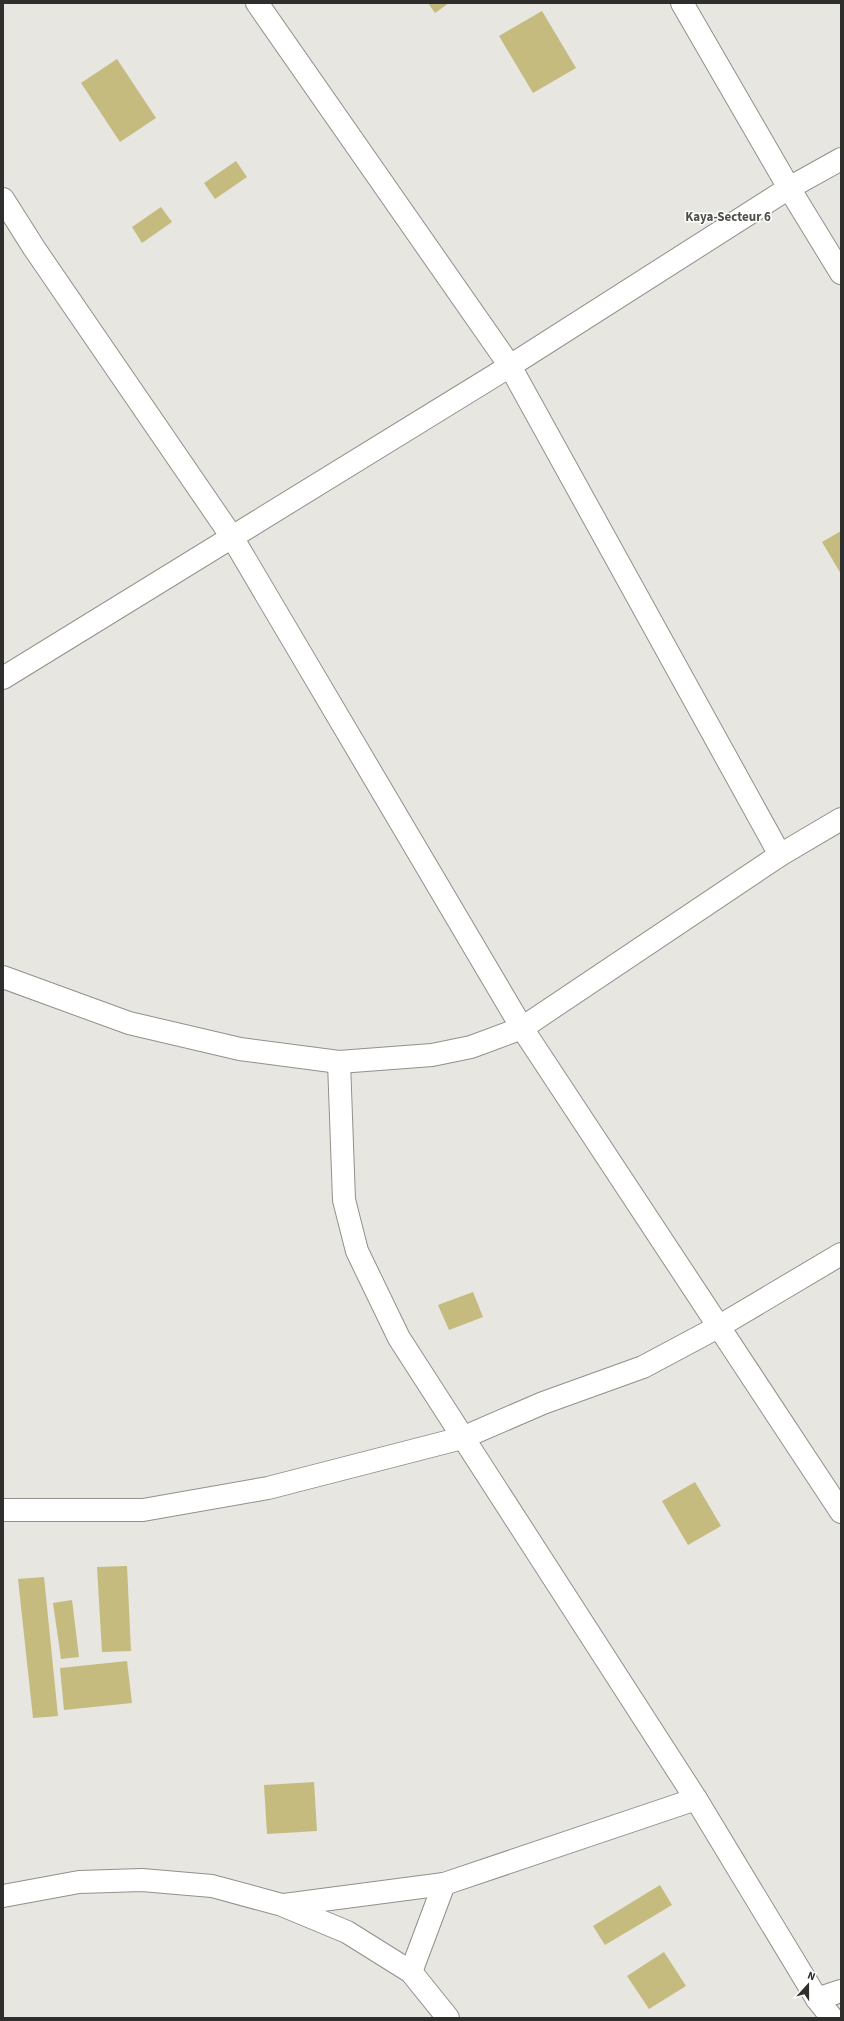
<svg xmlns="http://www.w3.org/2000/svg" width="844" height="2021" font-family="'Source Sans 3',sans-serif">
	<style>
		.building { fill: #c5bb7f }
		.lines { fill: none; stroke-linecap: round; stroke-linejoin: round }
		.minor-casing { stroke: #91908a; stroke-width: 24 }
		.secondary-casing { stroke: #91908a; stroke-width: 24 }
		.minor { stroke: #fff; stroke-width: 22 }
		.secondary { stroke: #fff; stroke-width: 22 }
		.labels { text-anchor: middle; stroke-width: 3; stroke-linejoin: round; paint-order: stroke }
		.neighbourhood-label { font-size: 13px; font-weight: bold; fill: #50504b; stroke: #fff }
	</style>
	<rect width="100%" height="100%" fill="#e7e6e0"/>
	<!-- building -->
	<g class="building">
		<polygon points="428,3 449,3 435,13"/>
		<polygon points="542,11 576,68 533,93 499,36"/>
		<polygon points="117,59 156,118 120,142 81,83"/>
		<polygon points="236,161 247,177 215,199 204,183"/>
		<polygon points="161,207 172,222 142,243 132,227"/>
		<polygon points="841,531 841,574 822,542"/>
		<polygon points="473,1292 483,1317 449,1330 438,1305"/>
		<polygon points="695,1482 721,1526 688,1545 662,1501"/>
		<polygon points="127,1566 131,1651 102,1652 97,1567"/>
		<polygon points="44,1577 58,1716 33,1718 18,1579"/>
		<polygon points="72,1600 79,1657 61,1659 53,1603"/>
		<polygon points="127,1661 132,1703 64,1710 60,1668"/>
		<polygon points="314,1782 317,1831 267,1834 264,1785"/>
		<polygon points="660,1885 672,1905 605,1945 593,1926"/>
		<polygon points="664,1952 686,1986 649,2009 627,1976"/>
	</g>
	<g class="lines">
		<!-- minor casing -->
		<g class="minor-casing">
			<g id="minor">
				<polyline points="257,3 510,366 780,855"/>
				<polyline points="682,3 789,188 841,273"/>
				<polyline points="3,199 34,248 232,537 522,1028 841,1512"/>
				<polyline points="3,678 510,366 789,188 841,159"/>
				<polyline points="3,977 129,1023 240,1049 339,1062 432,1055 471,1047 522,1028 780,855 841,819"/>
				<polyline points="339,1062 344,1200 357,1251 399,1338 696,1799 817,1999 832,2018"/>
				<polyline points="3,1896 79,1882 142,1880 212,1886 282,1905 347,1932 411,1972 448,2018"/>
				<polyline points="284,1905 444,1884 696,1799"/>
				<polyline points="411,1972 444,1884"/>
				<polyline points="817,1999 841,1991"/>
			</g>
		</g>
		<!-- secondary casing -->
		<g class="secondary-casing">
			<polyline id="secondary" points="3,1510 143,1510 268,1488 462,1438 543,1403 643,1367 718,1327 841,1254"/>
		</g>
		<!-- minor -->
		<use href="#minor" class="minor"/>
		<!-- secondary -->
		<use href="#secondary" class="secondary"/>
	</g>
	<g class="labels">
		<!-- neighbourhood labels -->
		<g class="neighbourhood-label">
			<text x="728" y="221">Kaya-Secteur 6</text>
		</g>
	</g>
	<!-- border -->
	<rect width="844" height="2021" fill="none" stroke="#2e2e2c" stroke-width="8"/>
	<!-- north arrow -->
	<g transform="translate(808 1985) rotate(21)" stroke="#ffffff" stroke-width="3" paint-order="stroke">
	<path d="M0-3L7 15L0 10L-7 15Z" fill="#2e2e2c"/>
	<text y="-6" font-size="11" font-weight="bold" text-anchor="middle" fill="#2e2e2c">N</text>
	</g>
</svg>
